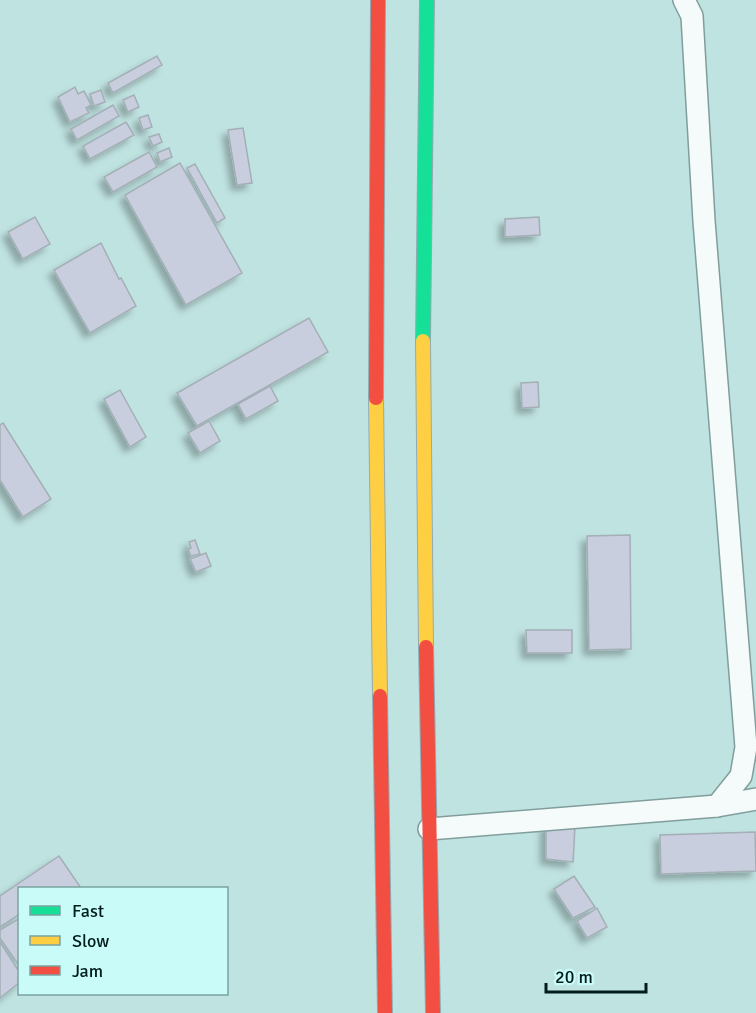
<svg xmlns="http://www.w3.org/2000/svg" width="756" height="1013" font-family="Signika,sans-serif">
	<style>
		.building { fill: #c8cedd; stroke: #a3afb6; stroke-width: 1.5; filter: url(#shadow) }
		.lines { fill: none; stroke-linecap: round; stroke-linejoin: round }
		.lane-casing { stroke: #819e9c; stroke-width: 24 }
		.fast-casing { stroke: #92abb3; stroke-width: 16 }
		.slow-casing { stroke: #92abb3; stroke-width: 16 }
		.jam-casing { stroke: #92abb3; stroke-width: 16 }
		.lane { stroke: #f5fbfa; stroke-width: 21 }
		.fast { stroke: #16e098; stroke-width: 14 }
		.slow { stroke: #ffcf43; stroke-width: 14 }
		.jam { stroke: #f24e42; stroke-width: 14 }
	</style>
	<defs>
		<filter id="shadow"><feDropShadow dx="-5.5" dy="5.5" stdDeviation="3" flood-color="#0004"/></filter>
	</defs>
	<rect width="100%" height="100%" fill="#bfe3e1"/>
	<!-- building -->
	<g class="building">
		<polygon points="157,56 162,65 113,93 108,83"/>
		<polygon points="75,87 78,94 84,91 91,105 86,108 89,113 70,122 58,97"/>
		<polygon points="101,90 105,102 94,106 90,94"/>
		<polygon points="134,95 139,107 128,112 123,100"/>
		<polygon points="113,105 119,116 77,140 71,129"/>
		<polygon points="148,115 152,127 143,130 139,118"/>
		<polygon points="126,122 134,135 90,159 83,146"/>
		<polygon points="243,128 252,183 237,185 228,130"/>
		<polygon points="159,134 162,142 153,146 149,137"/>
		<polygon points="169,148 172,157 160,162 157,153"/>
		<polygon points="149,152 157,167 113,192 104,177"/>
		<polygon points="180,163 242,273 186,305 125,195"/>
		<polygon points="195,164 225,218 217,223 187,168"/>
		<polygon points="35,217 50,244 23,259 8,232"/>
		<polygon points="539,217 540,235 505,237 505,219"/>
		<polygon points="101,243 119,279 121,278 136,306 90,333 54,270"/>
		<polygon points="309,318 328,352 197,426 177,393"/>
		<polygon points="538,382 539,407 522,408 521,383"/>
		<polygon points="270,386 278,401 246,419 238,404"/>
		<polygon points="120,390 146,437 130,447 104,399"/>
		<polygon points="209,421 220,441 200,453 188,433"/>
		<polygon points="3,423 51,499 23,517 0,480 0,425"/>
		<polygon points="630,535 631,649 589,650 587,536"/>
		<polygon points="195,540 200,554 191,556 188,549 191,548 189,542"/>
		<polygon points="206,553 211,566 196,572 190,559"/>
		<polygon points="526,630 572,630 572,653 527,653"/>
		<polygon points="546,824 575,826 573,862 546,859"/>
		<polygon points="755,832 756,871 661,874 660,835"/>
		<polygon points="59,856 81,888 20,888 20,914 0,927 0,896"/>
		<polygon points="574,876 595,907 573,918 554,889"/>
		<polygon points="597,908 607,927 587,938 577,921"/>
		<polygon points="20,918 20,967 0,938 0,930"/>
		<polygon points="0,942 20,973 20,982 0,998"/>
	</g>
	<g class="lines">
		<!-- lane casing -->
		<g class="lane-casing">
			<g id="lane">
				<polyline points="684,0 692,16 704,221 746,747 741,776 717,806"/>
				<polyline points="429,829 717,806 756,799"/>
			</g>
		</g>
		<!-- fast casing -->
		<g class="fast-casing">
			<polyline id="fast" points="423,341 427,0"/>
		</g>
		<!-- slow casing -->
		<g class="slow-casing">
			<g id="slow">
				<polyline points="423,341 426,647"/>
				<polyline points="376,398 380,696"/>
			</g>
		</g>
		<!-- jam casing -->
		<g class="jam-casing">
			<g id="jam">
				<polyline points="376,398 378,0"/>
				<polyline points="426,647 433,1013"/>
				<polyline points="380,696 385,1013"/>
			</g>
		</g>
		<!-- lane -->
		<use href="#lane" class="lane"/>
		<!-- fast -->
		<use href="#fast" class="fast"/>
		<!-- slow -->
		<use href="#slow" class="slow"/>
		<!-- jam -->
		<use href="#jam" class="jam"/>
	</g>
	<!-- legend -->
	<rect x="18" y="887" width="210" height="108" fill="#c9fcf9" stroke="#79a2a0" stroke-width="1.5"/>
	<rect x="30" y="906" width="30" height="9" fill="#16e098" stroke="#79a2a0" stroke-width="1.5"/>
	<text x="72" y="917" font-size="18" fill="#021c1b">Fast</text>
	<rect x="30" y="936" width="30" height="9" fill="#ffcf43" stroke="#79a2a0" stroke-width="1.5"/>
	<text x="72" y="947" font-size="18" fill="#021c1b">Slow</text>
	<rect x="30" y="966" width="30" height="9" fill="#f24e42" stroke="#79a2a0" stroke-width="1.5"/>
	<text x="72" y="977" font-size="18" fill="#021c1b">Jam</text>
	<!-- scale -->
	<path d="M546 983v9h100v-9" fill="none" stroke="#021c1b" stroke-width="3"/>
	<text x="555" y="983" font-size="18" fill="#021c1b" stroke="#c9fcf9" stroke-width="4.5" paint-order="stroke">20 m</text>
</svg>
